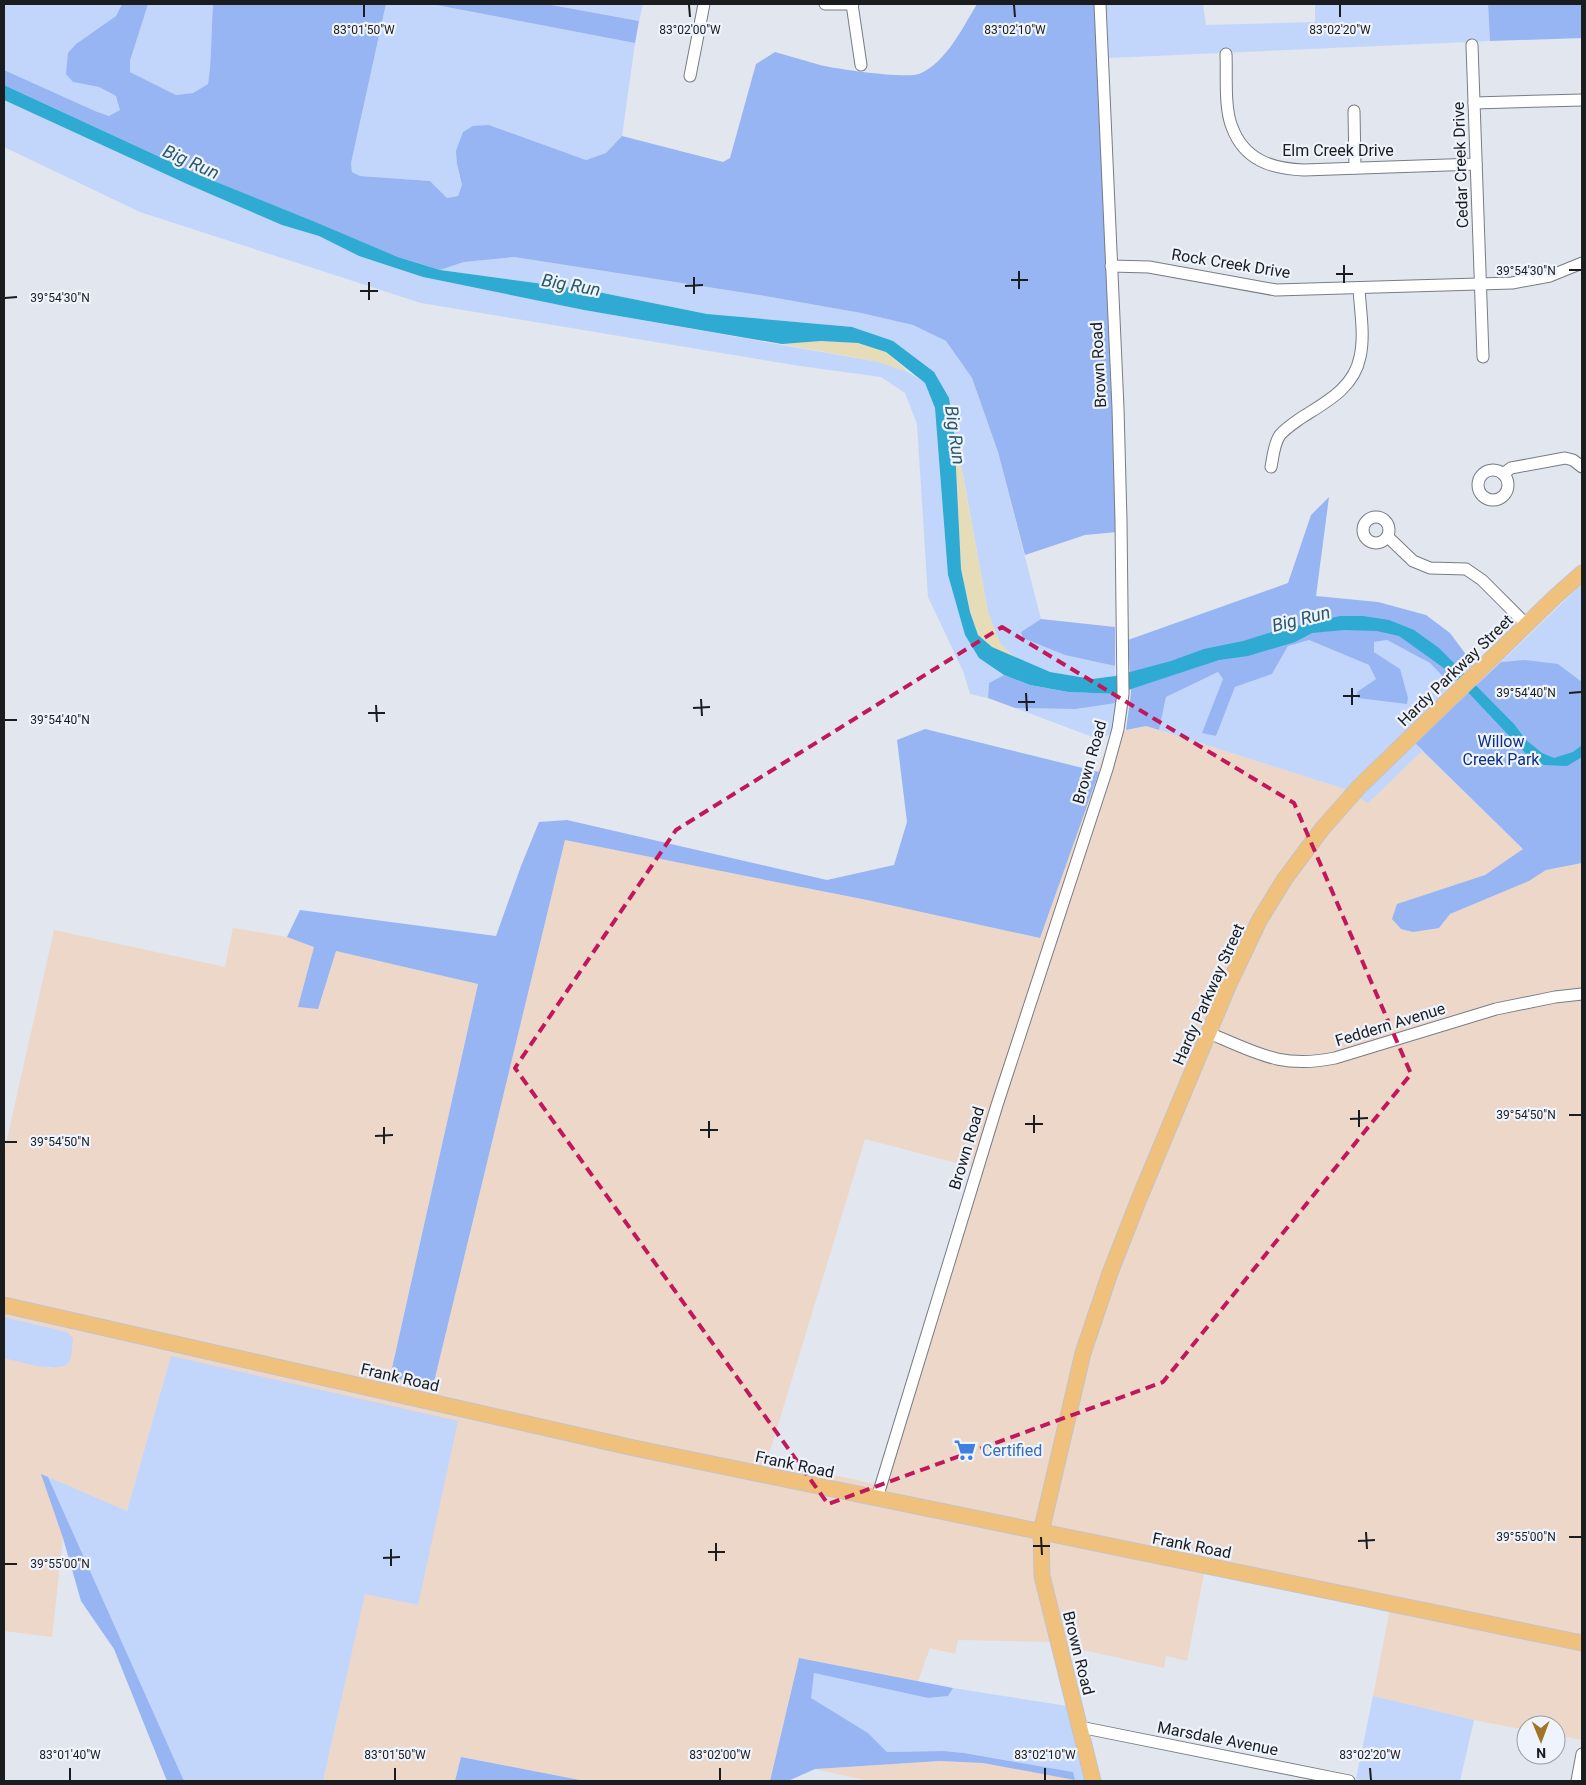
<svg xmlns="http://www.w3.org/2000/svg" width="1586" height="1785" font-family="Roboto,sans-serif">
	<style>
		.industrial { fill: #ecd7c9; fill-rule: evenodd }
		.green { fill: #c2d5fa }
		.forest { fill: #96b5f2 }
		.sand { fill: #e6dcb7 }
		.water { fill: #2faad2 }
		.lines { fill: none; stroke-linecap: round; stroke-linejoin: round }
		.minor-casing { stroke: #787c84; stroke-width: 13 }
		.major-casing { stroke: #c4c4c5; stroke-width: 17 }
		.minor { stroke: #fff; stroke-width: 11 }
		.major { stroke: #efc17c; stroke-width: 15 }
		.marked { fill: none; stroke: #c2185b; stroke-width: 4; stroke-dasharray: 10 6; stroke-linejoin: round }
		.ticks { fill: none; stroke: #1b1c1f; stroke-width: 2 }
		.labels { text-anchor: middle; stroke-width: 4.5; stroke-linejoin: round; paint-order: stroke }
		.street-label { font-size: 16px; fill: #1b1c1f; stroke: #eef3fc }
		.park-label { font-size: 16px; fill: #0c3085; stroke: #eef3fc }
		.shop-label { font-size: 16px; fill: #366cbe; stroke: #eef3fc; text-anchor: start }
		.water-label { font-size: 18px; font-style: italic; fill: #29586a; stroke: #eef3fc }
		.ticks-label { font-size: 12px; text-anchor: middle; fill: #1b1c1f; stroke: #eef3fc; stroke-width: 4.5; stroke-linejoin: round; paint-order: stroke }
	</style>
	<rect width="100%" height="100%" fill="#e1e6ef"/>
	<!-- industrial -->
	<g class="industrial">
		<path d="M1146 726 1348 790 1422 751 1523 849 1485 875 1397 904 1439 928 1450 914 1529 881 1546 870 1582 863V1740L1556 1735V1725H1526V1730L1474 1720 1373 1696 1391 1604 1205 1568 1187 1661 1166 1656 1164 1668 1088 1651H1056L1052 1642 958 1640 955 1654 930 1648 918 1681 799 1658 770 1781H585L461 1757 455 1781H323L365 1593 417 1605 171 1356 127 1511 42 1475 63 1538 52 1637 4 1631V1358L51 1368 66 1332 4 1317V1153L54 930 225 967 233 928 287 937 314 946 299 1007 318 1009 336 951 478 984 390 1376 433 1385 565 840 867 900 1039 938 1111 734ZM865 1139 972 1167 875 1484 767 1461Z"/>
		<polygon points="940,1761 983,1763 1086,1781 869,1781 815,1769"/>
	</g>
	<!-- green -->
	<g class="green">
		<polygon points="4,4 122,4 116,16 76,44 73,82 99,87 116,96 121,110 109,116 95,111 4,70"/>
		<path d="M148 4H213C211 30 212 58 208 84L193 93 176 95 130 72V61Z"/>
		<polygon points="386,4 431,4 635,43 622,136 606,153 586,160 490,125 457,164 462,185 458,196 447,198 430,181 360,176 352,172 351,163"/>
		<polygon points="546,4 643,4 639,21"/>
		<polygon points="1106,4 1203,4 1206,25 1315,22 1315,4 1488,4 1490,41 1108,58"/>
		<polygon points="4,100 187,184 282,225 319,236 359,256 423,277 584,310 879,362 908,372 925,383 935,408 948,575 965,635 979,658 1004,675 989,683 988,698 970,694 963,671 928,597 917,424 905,393 881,377 800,366 421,303 140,212 4,147"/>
		<polygon points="514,257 765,296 861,313 913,325 946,341 972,378 998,452 1041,619 1021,632 1065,655 1115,666 1115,676 1092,679 1050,672 1015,658 1000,643 988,612 949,398 893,341 707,314 588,290 440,270 464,262"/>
		<polygon points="1582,584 1582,781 1523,849 1422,751 1368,803 1358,797 1415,743 1422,751 1515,661 1501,662"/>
		<polygon points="1309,640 1369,665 1376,679 1357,692 1400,669 1374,652 1374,642 1387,640 1430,663 1451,685 1348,790 1159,730 1166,697 1218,672 1223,679 1203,733 1216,736 1235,687 1272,674 1288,646"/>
		<polygon points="1116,703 1111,734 1098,739 1015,708 1076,709"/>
		<path d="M4 1317 67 1332 73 1339C72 1346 72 1357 69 1362 60 1375 17 1361 4 1358Z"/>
		<polygon points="171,1356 458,1421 418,1605 365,1594 323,1781 184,1781 48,1477 127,1511"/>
		<polygon points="814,1673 928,1698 948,1696 953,1688 1067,1706 1086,1781 1075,1780 1073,1772 964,1753 944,1751 887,1752 868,1733 810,1698"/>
		<polygon points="1373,1696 1474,1720 1460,1781 1368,1781 1356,1779"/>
	</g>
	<!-- forest -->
	<g class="forest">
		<path d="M122 4H148L130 61V72L176 95 193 93 208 84C212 58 211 30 213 4H386L351 163 352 172 360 176 430 181 447 198 458 196 462 185 457 164 456 151 463 132 473 126 489 125 586 160 606 153 622 136 723 162 730 158 756 64 775 52C790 56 805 61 820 65 835 69 907 79 919 74 946 63 963 27 977 4H1095L1117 532 1085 535 1025 555 998 452 972 378 946 341 913 325 861 313 765 296 514 257 464 262 440 270 398 257 199 175 4 85V70L95 111 109 116 120 110 116 96 99 87 73 82 66 74 68 53 76 44 116 16Z"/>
		<polygon points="431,4 546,4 639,21 635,43"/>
		<polygon points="1488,4 1582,4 1582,38 1490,41"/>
		<polygon points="1329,497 1316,596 1378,602 1426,615 1450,633 1473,664 1451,685 1430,663 1387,640 1374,642 1374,652 1400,669 1408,698 1407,704 1358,698 1357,692 1376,679 1369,665 1309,640 1288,646 1272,674 1235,687 1216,736 1202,733 1223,679 1218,672 1166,697 1159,730 1146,726 1126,730 1131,693 1128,640 1288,583 1311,515"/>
		<polygon points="1041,619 1115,627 1115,666 1065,655 1023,638 1021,632"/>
		<polygon points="1525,660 1558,664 1582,682 1582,863 1546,870 1529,881 1450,914 1439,928 1413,932 1401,929 1392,919 1397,904 1485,875 1523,849 1415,743 1501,662"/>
		<polygon points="1004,675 1030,685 1068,692 1116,694 1116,703 1076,709 1015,708 988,698 989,683"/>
		<polygon points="925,729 1099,772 1040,938 867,900 565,840 433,1386 390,1377 478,984 336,951 318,1009 298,1007 314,947 287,937 300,910 496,936 521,866 539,822 567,820 827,880 894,865 907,822 897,740"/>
		<polygon points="41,1474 48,1477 184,1781 167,1781 114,1649 81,1601 63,1538"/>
		<polygon points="799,1658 953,1688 948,1696 928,1698 814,1673 811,1698 868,1733 887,1752 944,1751 964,1753 1073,1772 1075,1780 983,1763 940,1761 815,1769 788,1781 770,1781"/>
		<polygon points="461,1757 585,1781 455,1781"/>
	</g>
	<!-- sand -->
	<g class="sand">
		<polygon points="821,341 858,343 886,352 908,372 879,362 782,344"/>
		<polygon points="954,428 988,612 1000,643 1015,658 991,647 978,635 970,612 961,569"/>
	</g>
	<!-- water -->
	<polygon class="water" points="4,85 199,175 315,222 398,257 440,270 588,290 707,314 852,327 893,341 934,372 949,398 954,428 961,569 970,612 978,635 992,647 1050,672 1092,679 1115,676 1171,661 1204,649 1243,641 1275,631 1340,616 1363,616 1389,620 1414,630 1439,648 1514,724 1526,740 1542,753 1554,758 1573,752 1582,745 1582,757 1567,766 1544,765 1529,757 1448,671 1399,636 1377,631 1344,630 1312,633 1295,642 1248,656 1219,660 1116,694 1068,692 1030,685 1004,675 979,658 965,635 948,575 935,408 925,383 886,352 858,343 821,341 782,344 584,310 423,277 359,256 319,236 282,225 187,184 4,100"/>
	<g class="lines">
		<!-- minor casing -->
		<g class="minor-casing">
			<g id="minor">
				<polyline points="825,4 853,4"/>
				<polyline points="852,4 861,65"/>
				<polyline points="1472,45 1483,357"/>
				<path d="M1226 54C1227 75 1224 108 1232 127 1244 160 1272 169 1304 170L1476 164"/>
				<polyline points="690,76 704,4"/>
				<polyline points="1474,103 1582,100"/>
				<polyline points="1354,111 1355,168"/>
				<polyline points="1111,266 1149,267 1276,290 1512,283 1550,276 1582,263"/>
				<path d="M1271 467C1273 457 1274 443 1280 435 1286 428 1294 423 1301 418 1326 402 1354 388 1360 357 1365 335 1360 310 1359 288"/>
				<circle cx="1493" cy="485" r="15"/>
				<polyline points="1503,474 1511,468 1565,458 1573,460 1582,467"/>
				<circle cx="1376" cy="530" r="13"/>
				<polyline points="1388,537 1413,561 1430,568 1466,569 1482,580 1526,624"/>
				<path d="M1209 1033C1257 1053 1281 1069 1335 1058L1496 1009 1555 997 1582 994"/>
				<polyline points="877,1498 997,1105 1107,769 1118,729 1123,694 1121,521 1118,408 1100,4"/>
				<polyline points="1080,1727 1349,1781"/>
				<polyline points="1577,1781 1582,1754"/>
			</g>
		</g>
		<!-- major casing -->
		<g class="major-casing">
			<g id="major">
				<polyline points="4,1305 634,1448 1582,1643"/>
				<polyline points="1093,1781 1042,1576 1041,1532 1083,1353 1110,1273 1139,1199 1229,984 1259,921 1284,880 1322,829 1359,787 1556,596 1582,573"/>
			</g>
		</g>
		<!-- minor -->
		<use href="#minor" class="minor"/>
		<!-- major -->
		<use href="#major" class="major"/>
	</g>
	<!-- marked area -->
	<path class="marked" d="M1002 627 1294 803 1411 1074 1163 1382 828 1504 515 1068 676 830Z"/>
	<!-- ticks -->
	<path class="ticks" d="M364 5V17M689 5 690 17M1014 5 1015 17M1340 5V17M1344 265V283M1569 270H1581M1019 271V289M1336 274H1353M694 277V294M1011 280H1028M369 282V300M685 286 703 285M360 291H378M5 298 17 297M1352 688V705M1026 693 1027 711M1569 693 1581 692M1343 696H1360M701 699 702 716M1018 702H1035M376 705 377 722M693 708 710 707M368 713H385M5 720H17M1359 1110V1127M1034 1115V1133M1569 1115H1581M1350 1119 1368 1118M709 1121V1138M1025 1124H1043M384 1127V1144M700 1130H718M375 1136 393 1135M5 1142H17M1366 1532 1367 1549M1041 1537 1042 1555M1569 1537H1581M1358 1541 1375 1540M716 1543V1561M1033 1546H1050M391 1549V1566M708 1552H725M383 1558 400 1557M5 1564H17M70 1768V1780M395 1768V1780M720 1768V1780M1045 1768V1780M1370 1768 1371 1780"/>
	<!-- icons -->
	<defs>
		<g id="supermarket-bare" transform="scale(1.725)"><path d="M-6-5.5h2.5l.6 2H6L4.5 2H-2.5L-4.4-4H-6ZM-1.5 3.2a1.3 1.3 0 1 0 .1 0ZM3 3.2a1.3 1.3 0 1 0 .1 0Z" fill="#3f7fe0" stroke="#eef3fc" stroke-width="2.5" paint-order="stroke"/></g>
	</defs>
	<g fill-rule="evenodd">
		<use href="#supermarket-bare" x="965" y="1450"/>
	</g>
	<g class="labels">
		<!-- street labels -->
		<g class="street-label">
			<text x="1338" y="156">Elm Creek Drive</text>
			<text transform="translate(1460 165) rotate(-92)" y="6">Cedar Creek Drive</text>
			<text transform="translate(1231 263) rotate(9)" y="6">Rock Creek Drive</text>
			<text transform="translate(1098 365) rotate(-93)" y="6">Brown Road</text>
			<text transform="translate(1455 670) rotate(-44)" y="6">Hardy Parkway Street</text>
			<text transform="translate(1089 762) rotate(-74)" y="6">Brown Road</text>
			<text transform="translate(1208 994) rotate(-66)" y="6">Hardy Parkway Street</text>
			<text transform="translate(1390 1024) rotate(-17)" y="6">Feddern Avenue</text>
			<text transform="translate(966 1148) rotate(-73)" y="6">Brown Road</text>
			<text transform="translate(400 1377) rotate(13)" y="6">Frank Road</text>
			<text transform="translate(795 1464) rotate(12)" y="6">Frank Road</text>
			<text transform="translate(1192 1545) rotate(11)" y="6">Frank Road</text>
			<text transform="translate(1079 1653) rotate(76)" y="6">Brown Road</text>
			<text transform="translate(1218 1738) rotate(11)" y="6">Marsdale Avenue</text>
		</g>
		<!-- park labels -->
		<g class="park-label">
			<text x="1501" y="747">Willow<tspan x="1501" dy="18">Creek Park</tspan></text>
		</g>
		<!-- shop labels -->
		<g class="shop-label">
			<text x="982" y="1456">Certified</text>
		</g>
		<!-- water labels -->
		<g class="water-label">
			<text transform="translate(191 162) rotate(24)" y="6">Big Run</text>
			<text transform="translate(571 285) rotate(10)" y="6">Big Run</text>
			<text transform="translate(955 435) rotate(82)" y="6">Big Run</text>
			<text transform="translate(1301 619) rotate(-14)" y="6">Big Run</text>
		</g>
	</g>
	<g class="ticks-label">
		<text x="364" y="34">83°01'50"W</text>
		<text x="690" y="34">83°02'00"W</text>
		<text x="1015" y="34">83°02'10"W</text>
		<text x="1340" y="34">83°02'20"W</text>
		<text x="1526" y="275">39°54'30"N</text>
		<text x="60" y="302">39°54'30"N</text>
		<text x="1526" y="697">39°54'40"N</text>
		<text x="60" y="724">39°54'40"N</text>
		<text x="1526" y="1119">39°54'50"N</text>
		<text x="60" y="1146">39°54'50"N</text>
		<text x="1526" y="1541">39°55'00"N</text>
		<text x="60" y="1568">39°55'00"N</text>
		<text x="70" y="1759">83°01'40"W</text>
		<text x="395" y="1759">83°01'50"W</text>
		<text x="720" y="1759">83°02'00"W</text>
		<text x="1045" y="1759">83°02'10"W</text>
		<text x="1370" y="1759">83°02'20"W</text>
	</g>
	<!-- border -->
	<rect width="1586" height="1785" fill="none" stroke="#1b1c1f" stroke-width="10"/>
	<!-- north arrow -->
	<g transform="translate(1541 1740) rotate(179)"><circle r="24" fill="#eef3fc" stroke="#9a9da4"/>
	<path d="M0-4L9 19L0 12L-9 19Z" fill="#a27427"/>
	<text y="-8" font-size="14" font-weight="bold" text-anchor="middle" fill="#1b1c1f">N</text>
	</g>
</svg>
